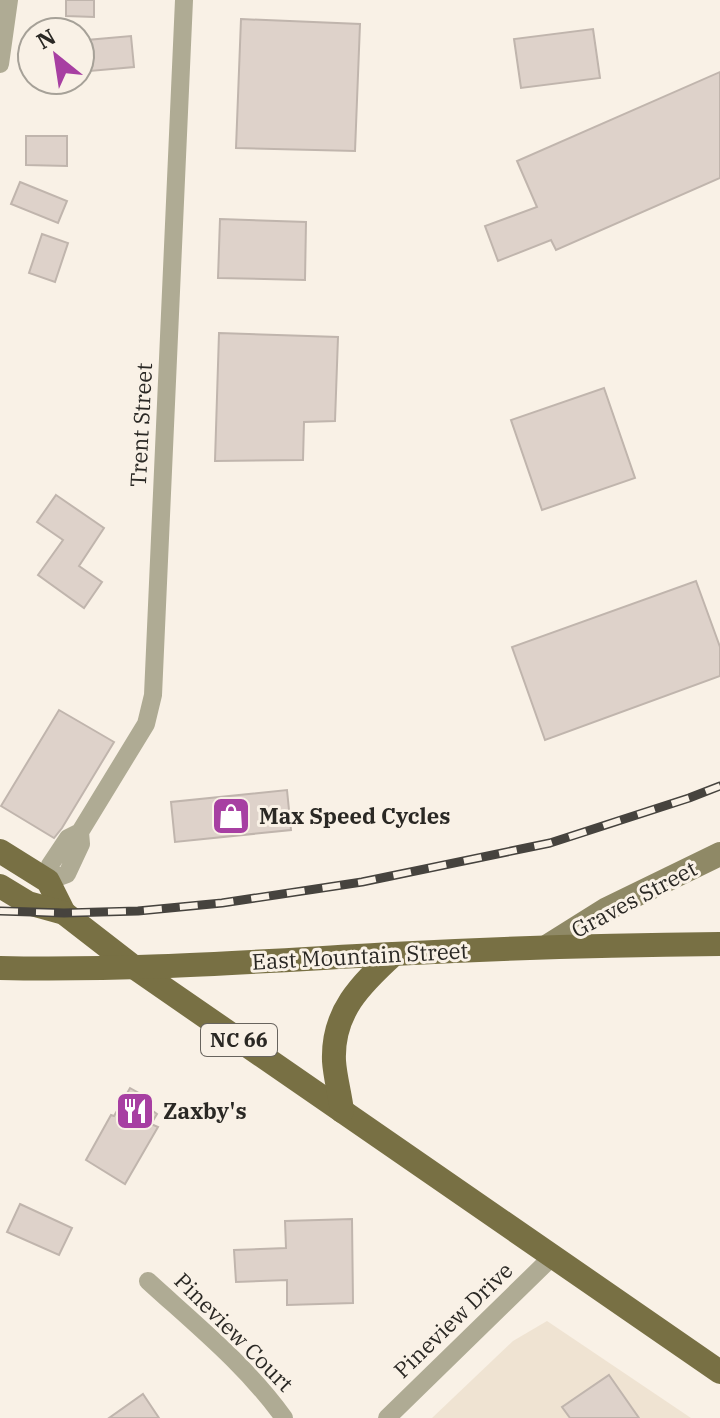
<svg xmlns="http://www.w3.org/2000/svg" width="720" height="1418" font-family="'IBM Plex Serif',serif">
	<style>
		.built { fill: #efe3d2 }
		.building { fill: #ded2ca; stroke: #c0b5ad; stroke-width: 2 }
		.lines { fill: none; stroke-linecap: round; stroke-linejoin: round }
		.street { stroke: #afab94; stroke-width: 18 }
		.secondary { stroke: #8f8966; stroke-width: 24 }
		.primary { stroke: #787044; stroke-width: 24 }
		.rail-casing { stroke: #46433e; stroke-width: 9 }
		.rail { stroke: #f9f1e6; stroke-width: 6; stroke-dasharray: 18; stroke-linecap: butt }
		.labels { text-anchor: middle; stroke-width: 6; stroke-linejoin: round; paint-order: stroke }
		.shield { fill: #f9f1e6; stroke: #68645e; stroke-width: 2 }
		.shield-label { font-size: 20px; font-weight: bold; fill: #2a2824 }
		.street-label { font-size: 22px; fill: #2a2824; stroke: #f9f1e6 }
		.poi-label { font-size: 22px; font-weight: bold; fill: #2a2824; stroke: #f9f1e6; text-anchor: start }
	</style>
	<rect width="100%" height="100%" fill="#f9f1e6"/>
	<!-- built -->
	<polygon class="built" points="547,1321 691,1418 432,1418 513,1341"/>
	<!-- building -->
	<g class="building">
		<polygon points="66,0 94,0 94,17 66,16"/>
		<polygon points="241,19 360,24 355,151 236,148"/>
		<polygon points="593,29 600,78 521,88 514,39"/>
		<polygon points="131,36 134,67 90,71 87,40"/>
		<polygon points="720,72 720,178 556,250 551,240 498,261 485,226 537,207 517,161"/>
		<polygon points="26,136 67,136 67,166 26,165"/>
		<polygon points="20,182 67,201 58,223 11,204"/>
		<polygon points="220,219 306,222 305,280 218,278"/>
		<polygon points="42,234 68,243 55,282 29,273"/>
		<polygon points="219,333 338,337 335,421 304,422 303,460 215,461"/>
		<polygon points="604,388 635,478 542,510 511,420"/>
		<polygon points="56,495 104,528 79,566 102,582 84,608 38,575 63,540 37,522"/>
		<polygon points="696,581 720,647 720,676 545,740 512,647"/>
		<polygon points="59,710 114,742 62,828 54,838 1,806"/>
		<polygon points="287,790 291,830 175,842 171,802"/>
		<polygon points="130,1088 146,1097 142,1103 157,1114 151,1124 158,1127 125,1184 86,1160 111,1115 114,1116"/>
		<polygon points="20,1204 72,1228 59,1255 7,1232"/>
		<polygon points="352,1219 353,1303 287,1305 287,1280 236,1282 234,1250 286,1248 285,1221"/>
		<polygon points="609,1375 639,1418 570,1418 562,1407"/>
		<polygon points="143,1394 159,1418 109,1418"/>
	</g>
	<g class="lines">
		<!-- street -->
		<g class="street">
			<polyline points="0,64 9,0"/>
			<polyline points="80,832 81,844 67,874 48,881 50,865 68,838 80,832 146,724 153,695 184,0"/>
			<path d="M148 1281C195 1324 247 1366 284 1418"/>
			<polyline points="387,1418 553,1256"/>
		</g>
		<!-- secondary -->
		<polyline class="secondary" points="548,946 607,909 720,854"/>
		<!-- primary -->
		<g class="primary">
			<polyline points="0,851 48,881 64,913"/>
			<polyline points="0,886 28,903 64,913 135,968 720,1372"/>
			<path d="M0 968C131 971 262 961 393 954 502 948 611 945 720 944"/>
			<path d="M342 1111C340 1094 335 1077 334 1061 332 1012 361 984 394 954"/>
		</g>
		<!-- rail casing -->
		<g class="rail-casing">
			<polyline id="rail" points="0,911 64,913 138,911 222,903 362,882 550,843 689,798 720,786"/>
		</g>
		<!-- rail -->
		<use href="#rail" class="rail"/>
	</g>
	<!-- icons -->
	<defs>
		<g id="shop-square" transform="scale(2)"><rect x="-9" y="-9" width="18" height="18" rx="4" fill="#a73fa2" stroke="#f9f1e6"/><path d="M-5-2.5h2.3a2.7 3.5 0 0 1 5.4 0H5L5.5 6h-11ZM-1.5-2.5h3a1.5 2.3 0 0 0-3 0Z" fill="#fff"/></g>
		<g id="restaurant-square" transform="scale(2)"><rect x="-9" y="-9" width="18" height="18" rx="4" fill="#a73fa2" stroke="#f9f1e6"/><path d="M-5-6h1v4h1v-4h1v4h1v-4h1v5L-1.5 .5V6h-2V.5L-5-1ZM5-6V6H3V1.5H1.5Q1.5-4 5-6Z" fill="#fff"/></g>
	</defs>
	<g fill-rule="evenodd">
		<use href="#shop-square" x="231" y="816"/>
		<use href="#restaurant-square" x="135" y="1111"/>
	</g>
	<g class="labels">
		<!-- shield labels -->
		<rect class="shield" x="201" y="1024" width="76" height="32" rx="6"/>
		<g class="shield-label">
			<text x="239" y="1047">NC 66</text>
		</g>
		<!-- street labels -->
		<g class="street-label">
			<text transform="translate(141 425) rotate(-87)" y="8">Trent Street</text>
			<text transform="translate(634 899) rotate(-28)" y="8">Graves Street</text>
			<text transform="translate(360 956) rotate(-3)" y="8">East Mountain Street</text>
			<text transform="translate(453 1320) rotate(-44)" y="8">Pineview Drive</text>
			<text transform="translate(234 1332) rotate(45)" y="8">Pineview Court</text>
		</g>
		<!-- poi labels -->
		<g class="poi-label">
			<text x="259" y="824">Max Speed Cycles</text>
			<text x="163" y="1119">Zaxby's</text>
		</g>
	</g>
	<!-- north arrow -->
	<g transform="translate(56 56) rotate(330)"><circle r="38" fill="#f9f1e6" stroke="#a6a198" stroke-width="2"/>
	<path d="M0-6L14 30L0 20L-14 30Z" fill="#a73fa2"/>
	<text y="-12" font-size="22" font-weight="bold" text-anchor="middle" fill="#2a2824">N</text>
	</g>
</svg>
